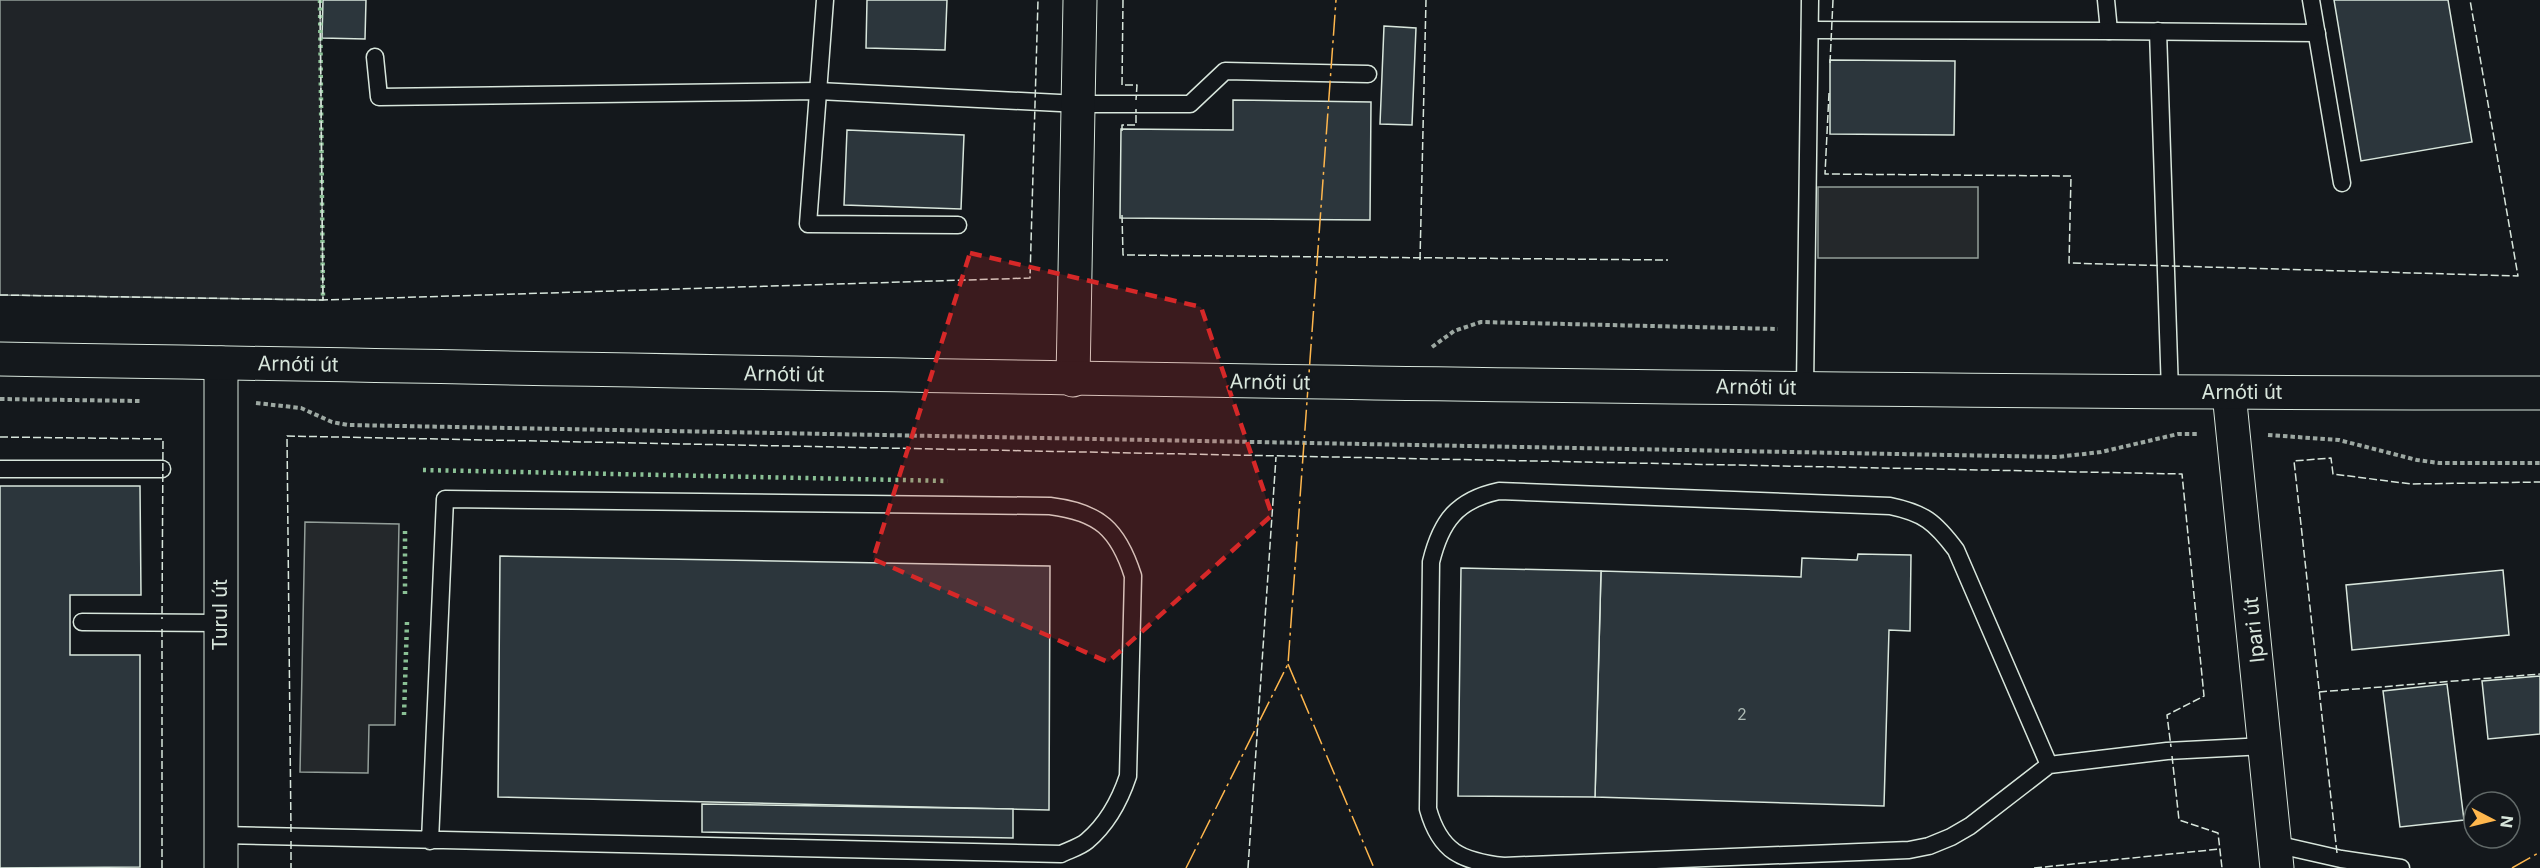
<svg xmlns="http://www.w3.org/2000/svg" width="2540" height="868" font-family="Inter,sans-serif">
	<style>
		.green { fill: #202428; stroke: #939e99; stroke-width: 1.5 }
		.parking { fill: #24282b; stroke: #939e99; stroke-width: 1.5 }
		.building { fill: #2c363c; stroke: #d8e6dc; stroke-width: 1.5 }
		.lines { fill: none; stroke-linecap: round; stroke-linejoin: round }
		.lane-casing { stroke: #d8e6dc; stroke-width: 19 }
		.street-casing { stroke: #d8e6dc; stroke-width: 35 }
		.secondary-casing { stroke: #d8e6dc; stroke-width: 35 }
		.path { stroke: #9da8a2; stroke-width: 4; stroke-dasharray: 4.5 3; stroke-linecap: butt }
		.lane { stroke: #14181c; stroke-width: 16 }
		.street { stroke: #14181c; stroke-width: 33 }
		.secondary { stroke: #14181c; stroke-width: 33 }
		.hedge { stroke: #8ac095; stroke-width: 4.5; stroke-dasharray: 3 4.5; stroke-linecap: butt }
		.fence { stroke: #d8e6dc; stroke-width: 1.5; stroke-dasharray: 8 3; stroke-linecap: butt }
		.power { stroke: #ffb74d; stroke-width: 1.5; stroke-dasharray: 21 4.5 3 4.5; stroke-linecap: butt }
		.marked { fill: #d62828; fill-opacity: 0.2; stroke: #d62828; stroke-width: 4.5; stroke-dasharray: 12 8; stroke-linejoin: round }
		.labels { text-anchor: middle; stroke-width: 4.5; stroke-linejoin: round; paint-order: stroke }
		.number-label { font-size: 16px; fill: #adbab4 }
		.street-label { font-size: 20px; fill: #d8e6dc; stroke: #14181c }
	</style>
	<rect width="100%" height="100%" fill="#14181c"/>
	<!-- green -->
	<polygon class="green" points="0,0 320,0 323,300 0,295"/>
	<!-- parking -->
	<g class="parking">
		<rect x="1818" y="187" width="160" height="71"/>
		<polygon points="305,522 399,524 395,725 369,725 368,773 300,772"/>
	</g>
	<!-- building -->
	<g class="building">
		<polygon points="323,0 366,0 365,39 322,38"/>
		<polygon points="867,0 947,0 945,50 866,48"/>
		<polygon points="2334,0 2448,0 2472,142 2361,161"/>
		<polygon points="1384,26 1416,28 1412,125 1380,124"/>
		<polygon points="1830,60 1955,61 1954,135 1830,134"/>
		<polygon points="1233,100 1371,102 1370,220 1120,218 1121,129 1233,130"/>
		<polygon points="847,130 964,135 961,209 844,205"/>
		<polygon points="0,486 140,486 141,595 70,595 70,655 140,655 140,867 0,868"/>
		<polygon points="1858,554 1911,555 1910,631 1889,630 1884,806 1595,797 1601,571 1801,577 1802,558 1857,560"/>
		<polygon points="500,556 1050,566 1049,810 498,797"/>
		<polygon points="1461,568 1601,571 1595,797 1458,796"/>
		<polygon points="2503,570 2509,635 2352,650 2346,585"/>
		<polygon points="2540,676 2540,734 2488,739 2482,681"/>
		<polygon points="2447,684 2464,820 2400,827 2383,691"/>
		<polygon points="702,804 1013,809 1013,838 702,832"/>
	</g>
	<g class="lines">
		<!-- lane casing -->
		<g class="lane-casing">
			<g id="lane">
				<polyline points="825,0 808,224 958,225"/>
				<polyline points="2311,0 2342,183"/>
				<polyline points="1810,30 2109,31 2106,0"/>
				<polyline points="2109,31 2317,33"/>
				<polyline points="2158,31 2170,392"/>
				<polyline points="375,57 379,97 818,91 1079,104 1190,104 1225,71 1368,74"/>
				<polyline points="1805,388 1810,0"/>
				<polyline points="0,469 162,469"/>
				<polyline points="82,622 220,623"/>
				<path d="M2049 765 1956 550C1935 522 1924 513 1890 506L1499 491C1457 500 1441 521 1431 562L1428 809C1440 852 1461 861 1504 866L1909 850 1929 846 1951 837 1970 826 2049 765 2167 751 2265 746"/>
				<path d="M220 835 1061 854C1069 850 1080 847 1087 841 1107 824 1120 800 1128 776L1133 576C1118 529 1099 512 1050 506L445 499 430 841"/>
				<polyline points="2275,844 2341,859 2401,868"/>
			</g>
		</g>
		<!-- street casing -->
		<g class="street-casing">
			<g id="street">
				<polyline points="221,363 221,868"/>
				<polyline points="1073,380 1080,0"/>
				<polyline points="2229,393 2277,868"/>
			</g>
		</g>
		<!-- secondary casing -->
		<g class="secondary-casing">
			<path id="secondary" d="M0 359C847 373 1693 393 2540 393"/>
		</g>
		<!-- path -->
		<g class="path">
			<polyline points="1432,347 1454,331 1481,322 1778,329"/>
			<polyline points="0,399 140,401"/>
			<polyline points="256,403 301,408 332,422 348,425 2057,457 2101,452 2178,434 2197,434"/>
			<polyline points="2268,435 2339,440 2417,460 2439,463 2540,463"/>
		</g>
		<!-- lane -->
		<use href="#lane" class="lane"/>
		<!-- street -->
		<use href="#street" class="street"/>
		<!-- secondary -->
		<use href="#secondary" class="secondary"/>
		<!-- hedge -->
		<g class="hedge">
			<polyline points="320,0 323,300"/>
			<polyline points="423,470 948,481"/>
			<polyline points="405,594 405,528"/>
			<polyline points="404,715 407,622"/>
		</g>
		<!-- fence -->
		<g class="fence">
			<polyline points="320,0 323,300 1030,278 1038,0"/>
			<polyline points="1123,0 1122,85 1137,85 1136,100"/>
			<polyline points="1830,63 1833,0"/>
			<polyline points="1829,93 1825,174 2071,176 2069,263 2518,276 2470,0"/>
			<polyline points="1122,131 1122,125 1136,125 1136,109"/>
			<polyline points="1122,215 1123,255 1668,260"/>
			<polyline points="1420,260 1426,0"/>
			<polyline points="0,295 323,300"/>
			<polyline points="0,437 163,439 162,619"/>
			<polyline points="2319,692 2540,674"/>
			<polyline points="2172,756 2179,820 2218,833 2222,868"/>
			<polyline points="291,832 287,436 2182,474 2204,696 2167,715 2171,747"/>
			<polyline points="291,841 291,868"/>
			<polyline points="2337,853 2294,461 2331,458 2333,474 2411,484 2540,482"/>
			<polyline points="162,868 162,628"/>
			<polyline points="1248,868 1276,457"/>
			<polyline points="2034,868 2220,849"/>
		</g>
		<!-- power -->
		<g class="power">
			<polyline points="1288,664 1374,868"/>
			<polyline points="1186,868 1288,664 1336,0"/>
			<polyline points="2512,868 2540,852"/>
		</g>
	</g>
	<!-- marked area -->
	<path class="marked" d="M970 253 1201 307 1272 515 1108 662 873 559Z"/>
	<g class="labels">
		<!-- number labels -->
		<g class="number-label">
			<text x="1742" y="720">2</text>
		</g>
		<!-- street labels -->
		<g class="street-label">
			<text transform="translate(298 364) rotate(1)" y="7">Arnóti út</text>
			<text transform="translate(784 374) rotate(1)" y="7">Arnóti út</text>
			<text transform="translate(1270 382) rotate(1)" y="7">Arnóti út</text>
			<text transform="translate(1756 387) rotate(1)" y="7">Arnóti út</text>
			<text x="2242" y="399">Arnóti út</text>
			<text transform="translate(220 615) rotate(-90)" y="7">Turul út</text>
			<text transform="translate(2254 630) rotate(-96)" y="7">Ipari út</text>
		</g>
	</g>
	<!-- north arrow -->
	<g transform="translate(2492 820) rotate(97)"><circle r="28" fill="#14181c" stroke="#626a69" stroke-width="1.5"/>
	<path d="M0-4.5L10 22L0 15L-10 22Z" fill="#ffb74d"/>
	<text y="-9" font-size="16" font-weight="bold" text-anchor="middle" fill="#d8e6dc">N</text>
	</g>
</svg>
